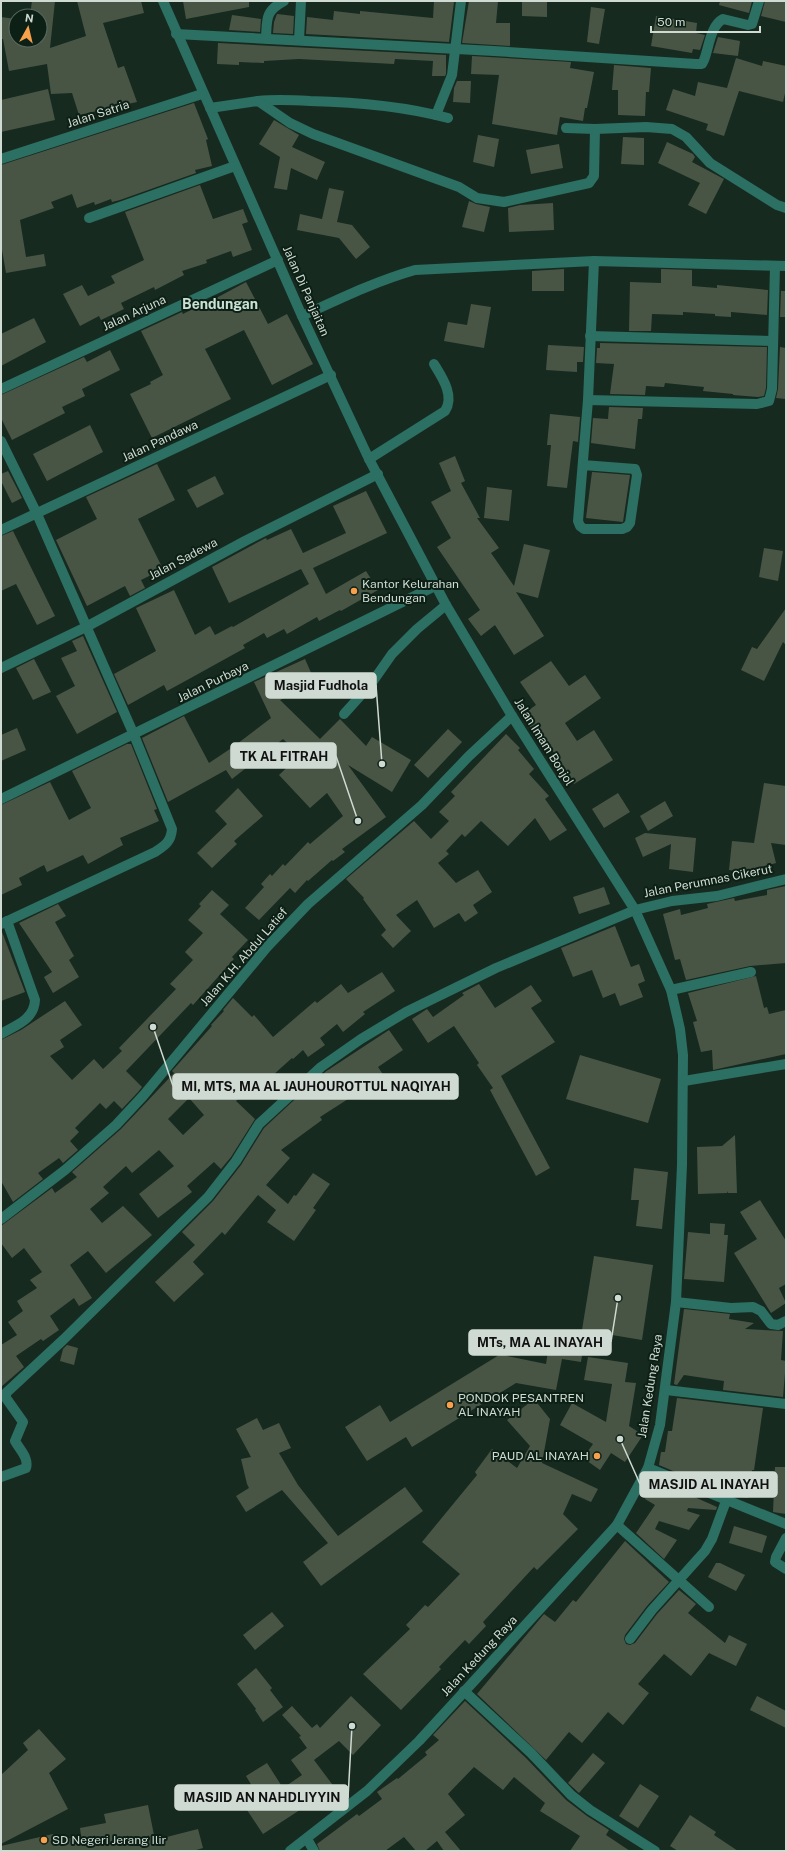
<svg xmlns="http://www.w3.org/2000/svg" width="787" height="1852" font-family="'Public Sans',sans-serif">
	<style>
		.building { fill: #485545; fill-rule: evenodd }
		.lines { fill: none; stroke-linecap: round; stroke-linejoin: round }
		.minor { stroke: #2c6f63; stroke-width: 10 }
		.poi-dot { fill: #f8a04b; stroke: #0d2016; stroke-width: 1.5 }
		.labels { text-anchor: middle; stroke-width: 4; stroke-linejoin: round; paint-order: stroke }
		.street-label { font-size: 12px; fill: #cfdad3; stroke: #0d2016 }
		.poi-label { font-size: 12px; fill: #cfdad3; stroke: #0d2016; text-anchor: start }
		.quarter-label { font-size: 14px; font-weight: bold; fill: #cbe3d5; stroke: #0d2016 }
		.leader { fill: none; stroke: #cfdad3; stroke-width: 1.5 }
		.callout-dot { fill: #cfdad3; stroke: #0d2016; stroke-width: 1.5 }
		.callout { fill: #cfdad3; stroke: #cfdad3; stroke-width: 1.5 }
		.callout-label { font-size: 13px; text-anchor: middle; font-weight: bold; fill: #111 }
	</style>
	<rect width="100%" height="100%" fill="#172a1f"/>
	<!-- building -->
	<g class="building">
		<polygon points="32,1 55,1 50,48 86,36 77,1 141,1 144,13 103,23 118,68 124,66 137,102 79,115 72,93 51,94 47,64 9,71 3,39 1,39 1,17 16,19 16,40 40,40 40,16 30,16"/>
		<polygon points="183,1 249,1 249,7 186,19"/>
		<polygon points="434,1 454,2 449,42 306,34 307,17 333,20 334,11 360,14 360,11 433,18"/>
		<polygon points="469,1 498,1 496,23 510,23 510,46 462,43"/>
		<polygon points="522,1 547,1 547,17 522,16"/>
		<polygon points="720,1 752,1 749,13 719,5"/>
		<polygon points="765,1 786,1 786,22 761,16"/>
		<polygon points="591,7 605,9 599,44 587,42"/>
		<polygon points="277,14 294,16 293,34 273,33 274,22"/>
		<polygon points="232,15 261,19 260,32 229,30"/>
		<polygon points="656,16 697,23 696,33 705,35 700,50 693,49 692,53 651,46"/>
		<polygon points="718,37 740,41 738,56 713,53"/>
		<polygon points="218,43 446,55 446,74 445,76 432,76 433,61 395,59 394,64 299,59 264,61 264,63 239,62 239,65 217,64"/>
		<polygon points="472,56 571,62 570,68 594,72 587,108 585,108 583,121 560,117 557,135 492,124 499,75 471,74"/>
		<polygon points="736,58 762,66 763,61 786,66 786,89 783,102 739,91 724,136 706,130 708,124 666,110 673,89 695,96 698,82 727,88"/>
		<polygon points="614,65 651,68 649,92 646,92 645,116 618,115 618,90 612,90"/>
		<polygon points="457,81 471,81 470,103 453,102 454,88"/>
		<polygon points="48,89 55,120 1,132 1,100"/>
		<polygon points="194,103 208,139 206,140 212,166 195,170 196,173 120,200 112,202 111,199 95,205 94,202 77,208 72,194 51,202 54,208 20,220 26,257 44,254 46,266 6,273 1,244 1,165"/>
		<polygon points="274,120 299,135 292,147 325,162 317,180 291,168 287,190 274,188 280,157 259,144"/>
		<polygon points="478,135 499,139 494,167 473,162"/>
		<polygon points="623,137 644,138 644,165 621,164"/>
		<polygon points="667,142 693,154 695,157 692,162 724,179 706,214 688,205 700,183 658,163"/>
		<polygon points="559,144 563,168 531,174 526,150"/>
		<polygon points="200,185 213,219 243,209 248,222 242,224 252,250 233,257 231,251 206,260 207,263 182,271 184,275 155,290 154,287 121,303 124,309 101,320 99,316 80,326 63,294 82,285 88,296 115,283 111,276 144,260 125,212"/>
		<polygon points="329,188 344,191 337,222 352,225 370,247 356,259 339,238 297,230 300,214 322,219"/>
		<polygon points="469,201 476,204 490,207 484,232 462,227"/>
		<polygon points="553,203 554,230 509,232 508,208 520,205"/>
		<polygon points="564,269 564,291 532,291 532,271"/>
		<polygon points="661,269 692,270 692,286 717,288 717,285 768,290 767,315 731,312 731,317 715,316 715,314 683,312 683,315 652,314 651,331 629,331 630,282 661,283"/>
		<polygon points="246,282 268,324 287,314 313,364 272,385 244,330 205,349 231,399 152,438 130,394 151,384 150,382 163,375 141,331 182,312 183,314 206,302 207,303"/>
		<polygon points="781,291 786,291 786,317 780,317"/>
		<polygon points="471,304 491,307 484,348 444,341 448,322 467,325"/>
		<polygon points="34,318 46,342 1,366 1,334"/>
		<polygon points="600,343 767,347 766,388 764,396 758,397 733,395 733,394 703,391 704,387 665,383 664,387 646,386 645,395 610,394 614,364 596,363 597,348 600,348"/>
		<polygon points="548,345 584,347 583,362 577,362 577,372 546,370"/>
		<polygon points="780,347 786,348 786,399 776,398 778,389"/>
		<polygon points="110,350 120,370 82,389 85,396 62,407 65,413 12,440 1,418 1,395 84,357 87,362"/>
		<polygon points="609,407 643,408 642,419 638,419 635,449 591,443 593,418 608,419"/>
		<polygon points="550,414 580,417 578,442 573,441 567,488 547,486 551,445 547,445"/>
		<polygon points="90,425 103,452 47,481 33,454"/>
		<polygon points="455,456 465,481 461,483 480,518 477,518 499,548 491,553 514,586 524,544 550,550 538,598 516,592 544,636 514,655 495,625 481,636 468,619 480,610 437,547 451,538 431,502 451,491 439,463"/>
		<polygon points="157,464 175,500 138,519 163,569 141,580 145,588 130,596 125,586 87,606 56,540 97,519 86,497"/>
		<polygon points="8,471 22,498 12,503 1,481 1,474"/>
		<polygon points="592,472 630,475 623,522 586,518"/>
		<polygon points="215,476 224,494 197,508 187,490"/>
		<polygon points="487,487 512,490 509,521 484,518"/>
		<polygon points="366,491 387,533 313,568 326,594 366,571 378,590 341,611 340,610 319,621 317,617 287,634 284,629 267,638 264,633 243,645 245,648 189,679 167,691 164,685 128,705 114,674 156,651 136,608 174,590 195,635 210,626 215,635 232,626 233,627 309,584 301,569 229,603 212,567 262,540 266,538 267,540 291,529 303,553 346,533 333,506"/>
		<polygon points="13,531 55,616 37,625 16,584 1,591 1,536"/>
		<polygon points="764,548 783,551 778,581 759,577"/>
		<polygon points="786,608 786,645 783,642 764,681 741,670 752,647 757,649"/>
		<polygon points="83,636 117,712 77,734 56,696 75,686 61,658 77,651 72,641"/>
		<polygon points="34,659 51,692 33,700 16,668"/>
		<polygon points="305,659 316,684 280,700 320,739 340,719 366,746 372,737 411,760 392,792 348,765 386,817 342,849 345,852 333,861 332,860 308,881 307,880 295,893 290,888 259,920 245,908 264,887 261,884 270,874 272,876 283,864 285,866 308,842 310,844 343,816 327,793 310,808 279,775 300,755 283,739 232,779 226,770 168,802 142,738 184,716 209,763 233,747 271,718 254,682"/>
		<polygon points="551,661 569,686 585,675 601,698 565,723 577,741 594,730 613,760 574,784 551,748 546,751 522,715 536,705 520,682"/>
		<polygon points="17,728 26,750 1,761 1,735"/>
		<polygon points="448,729 462,742 428,778 414,765"/>
		<polygon points="506,734 520,748 518,750 534,769 529,774 549,796 545,799 567,830 550,841 535,818 508,846 481,821 465,837 462,834 446,851 449,854 438,863 456,883 478,870 492,892 473,905 478,913 465,922 459,913 434,928 417,900 396,915 411,931 393,948 381,935 386,930 363,899 364,898 346,879 414,821 431,839 449,821 439,812 455,796 451,792"/>
		<polygon points="127,744 131,744 157,809 154,810 159,821 120,838 123,845 88,864 83,855 47,872 44,865 19,878 22,885 1,895 1,805 50,782 69,820 91,808 72,771"/>
		<polygon points="764,783 786,786 786,845 771,843 776,863 744,872 729,870 732,841 754,843"/>
		<polygon points="238,788 263,816 234,841 237,844 212,868 197,853 227,824 215,811"/>
		<polygon points="618,793 630,812 604,828 592,809"/>
		<polygon points="665,801 673,816 648,831 640,816"/>
		<polygon points="645,833 696,838 693,872 669,869 671,844 643,857 635,838"/>
		<polygon points="786,886 786,963 750,966 686,980 680,959 675,960 663,914 680,909 681,915 708,908 707,904 734,898 735,901 767,895 767,890"/>
		<polygon points="604,887 610,904 579,914 573,897"/>
		<polygon points="212,890 229,905 220,914 248,940 232,957 234,959 193,1005 191,1003 126,1071 142,1087 138,1092 122,1109 114,1101 106,1109 100,1103 75,1128 79,1132 70,1141 78,1150 63,1163 59,1158 38,1173 43,1179 13,1202 1,1181 1,1040 21,1030 65,1001 82,1025 60,1040 64,1047 50,1056 72,1080 94,1059 103,1069 122,1051 119,1048 176,989 170,984 193,960 185,952 203,933 188,920 201,906 199,904"/>
		<polygon points="58,904 66,916 55,922 74,956 69,960 79,977 53,993 44,977 52,972 19,923"/>
		<polygon points="615,926 631,967 639,964 645,981 638,984 643,997 620,1006 615,993 603,998 592,970 573,977 561,948"/>
		<polygon points="2,932 25,992 1,1001 1,933"/>
		<path d="M382 972 395 991 363 1012 365 1014 343 1032 337 1024 320 1038 325 1045 308 1057 303 1050 293 1059 292 1058 263 1084 259 1080 236 1101 255 1119 231 1157 221 1169 214 1162 187 1186 192 1192 158 1218 139 1194 174 1166 159 1150 132 1173 126 1166 103 1187 109 1193 90 1209 102 1223 123 1206 152 1235 106 1273 88 1251 70 1265 92 1298 79 1306 74 1298 50 1316 59 1330 43 1341 41 1339 16 1356 24 1367 1 1387V1345L17 1335 8 1322 23 1311 17 1301 37 1288 30 1280 42 1272 24 1248 12 1258 1 1243V1226L52 1188 55 1193 77 1177 72 1172 121 1129 174 1073 172 1071 212 1026 211 1025 224 1011 223 1010 233 998 252 1017 254 1015 273 1037 315 1001 317 1003 341 984 348 993ZM189 1098 204 1115 183 1135 168 1119Z"/>
		<polygon points="756,976 764,1008 767,1007 769,1014 786,1010 786,1054 713,1070 712,1050 701,1052 693,1022 697,1021 688,993"/>
		<polygon points="479,984 495,1008 531,985 542,1001 531,1008 555,1042 501,1076 550,1168 536,1176 490,1090 493,1088 477,1065 479,1063 454,1026 428,1043 412,1019 427,1009 433,1017 464,995 462,993"/>
		<polygon points="389,1030 403,1050 378,1067 384,1076 320,1117 322,1120 281,1150 290,1158 266,1185 288,1204 294,1195 296,1196 313,1173 330,1184 313,1208 316,1210 294,1241 267,1222 276,1210 258,1195 225,1235 222,1232 193,1262 204,1274 174,1302 155,1282 195,1245 182,1232 213,1201 241,1165 264,1128 307,1088 325,1077 324,1074 325,1072"/>
		<polygon points="580,1055 661,1079 648,1123 566,1099"/>
		<polygon points="735,1135 737,1193 728,1193 727,1191 727,1193 698,1194 697,1147 722,1146"/>
		<polygon points="634,1168 668,1172 662,1229 636,1226 639,1200 631,1200"/>
		<polygon points="760,1200 786,1241 786,1284 779,1288 786,1303 771,1313 734,1253 757,1239 740,1212"/>
		<polygon points="710,1223 725,1224 724,1235 728,1235 724,1282 684,1279 688,1232 710,1234"/>
		<polygon points="594,1256 653,1265 642,1340 582,1330"/>
		<polygon points="684,1309 730,1314 729,1319 754,1323 745,1329 783,1331 781,1360 786,1361 783,1397 723,1390 724,1381 684,1375 677,1385 674,1384"/>
		<polygon points="550,1338 584,1343 581,1362 562,1359 556,1390 516,1383 412,1447 406,1437 367,1461 345,1427 380,1405 390,1422 504,1352 507,1356 546,1364"/>
		<polygon points="67,1345 78,1348 74,1365 60,1361 63,1349"/>
		<polygon points="588,1357 628,1363 625,1382 636,1383 629,1426 643,1435 625,1462 611,1453 600,1470 583,1458 593,1444 560,1425 572,1403 606,1422 612,1384 584,1380"/>
		<polygon points="677,1398 763,1408 754,1470 752,1470 748,1498 735,1496 720,1490 721,1480 680,1474 659,1465 661,1452 665,1452 668,1431 672,1431"/>
		<polygon points="534,1399 550,1419 542,1463 598,1489 591,1502 572,1494 563,1514 578,1529 537,1570 534,1567 483,1622 486,1626 469,1644 465,1640 439,1667 441,1669 401,1710 363,1674 410,1629 406,1625 425,1605 428,1607 460,1574 422,1542 477,1475 475,1472 492,1449 517,1468 530,1446 507,1420"/>
		<polygon points="257,1418 263,1430 279,1423 291,1448 279,1453 298,1485 338,1536 405,1487 423,1511 321,1586 303,1562 328,1543 282,1490 246,1512 236,1496 249,1488 247,1484 241,1459 251,1457 236,1429"/>
		<polygon points="775,1467 786,1467 786,1514 773,1512"/>
		<polygon points="654,1479 717,1507 716,1510 688,1508 687,1511 700,1515 689,1530 659,1521 655,1529 677,1540 664,1559 636,1533 655,1505 645,1499"/>
		<polygon points="734,1526 767,1536 762,1553 729,1543"/>
		<polygon points="625,1541 669,1582 647,1606 625,1635 624,1639 626,1644 630,1645 635,1643 657,1614 679,1590 696,1604 688,1613 725,1643 729,1635 747,1644 736,1666 709,1653 691,1676 664,1654 638,1684 649,1693 623,1725 608,1712 582,1743 569,1732 546,1760 477,1694 544,1614 555,1622 573,1600 576,1602"/>
		<polygon points="716,1563 720,1563 745,1575 736,1591 708,1577"/>
		<polygon points="272,1612 284,1626 255,1650 243,1635"/>
		<polygon points="256,1668 272,1688 270,1690 283,1707 263,1722 255,1710 256,1709 237,1684"/>
		<polygon points="351,1696 381,1725 353,1755 339,1741 314,1760 335,1788 307,1808 306,1806 263,1834 247,1810 261,1801 246,1776 267,1763 283,1788 302,1775 291,1760 307,1748 299,1737 301,1736 282,1715 292,1706 312,1728 317,1724 320,1728"/>
		<polygon points="757,1696 786,1711 786,1728 750,1710"/>
		<polygon points="465,1701 526,1758 566,1800 587,1816 609,1830 606,1835 630,1851 570,1851 580,1836 540,1811 545,1803 514,1777 503,1790 474,1767 448,1794 465,1815 445,1832 461,1851 444,1851 437,1841 425,1851 416,1851 404,1837 385,1851 320,1851 317,1844 357,1814 359,1816 382,1799 377,1792 397,1778 398,1779 427,1755 425,1752 439,1740 433,1735"/>
		<polygon points="39,1729 66,1759 49,1773 68,1809 1,1844 1,1775 28,1750 23,1743"/>
		<polygon points="593,1753 605,1763 579,1793 568,1783"/>
		<polygon points="640,1784 659,1796 638,1828 619,1816"/>
		<polygon points="148,1805 155,1840 198,1829 203,1848 193,1851 2,1851 1,1846 53,1834 56,1841 81,1836 80,1828 106,1823 104,1814"/>
		<polygon points="690,1815 716,1832 714,1835 738,1851 678,1851 670,1846"/>
	</g>
	<g class="lines">
		<!-- minor -->
		<g class="minor">
			<polyline points="163,1 302,316 369,459 446,605 512,716 635,910 671,990 680,1029 683,1055 682,1165 676,1302 660,1425 648,1468 617,1525 419,1741 367,1791 290,1851"/>
			<path d="M176 34 494 51 696 64H702L704 60C709 48 710 26 723 19L748 25 752 24 759 1"/>
			<path d="M266 38C267 19 265 11 284 1"/>
			<polyline points="299,40 301,1"/>
			<path d="M258 101C276 99 293 100 310 101 357 102 403 106 448 118"/>
			<polyline points="210,108 258,101 290,123 313,134 459,187 477,198 504,202 589,183 594,176 595,129"/>
			<polyline points="436,115 452,75 461,1"/>
			<polyline points="566,128 595,129 646,127 672,129 686,137 710,163 777,205 786,208"/>
			<polyline points="1,159 202,94"/>
			<polyline points="89,218 235,166"/>
			<path d="M302 316C339 299 376 281 415 270L594 261 786 266"/>
			<polyline points="590,336 772,341"/>
			<polyline points="1,389 278,260"/>
			<polyline points="588,400 757,404 769,401 772,389 775,266"/>
			<path d="M1 441 37 514 134 735 172 829C171 841 166 845 155 852L1 924"/>
			<path d="M369 459 445 411C455 396 442 377 434 364"/>
			<polyline points="583,465 635,469 637,475 630,523 627,527 622,529 584,529 580,526 578,521 588,400 594,261"/>
			<polyline points="1,530 331,375"/>
			<polyline points="1,668 86,627 245,541 378,474"/>
			<polyline points="344,714 371,684 392,654 417,629 446,605"/>
			<polyline points="1,799 435,586"/>
			<polyline points="671,990 751,972"/>
			<path d="M1 1034C16 1025 34 1020 35 1000L7 921"/>
			<polyline points="684,1081 786,1064"/>
			<polyline points="1,1219 65,1170 116,1125 143,1096 267,947 308,904 422,805 469,756 512,716"/>
			<polyline points="676,1302 731,1308 753,1307 761,1311 771,1324 778,1325 786,1321"/>
			<polyline points="666,1390 786,1404"/>
			<polyline points="648,1468 786,1524"/>
			<path d="M1 1477 26 1468C29 1458 20 1450 15 1441L23 1422 6 1398V1393L63 1340 208 1197 236 1161 259 1124 321 1067 361 1039 406 1012 496 968 635 910 672 901 717 896 786 879"/>
			<polyline points="617,1525 709,1607"/>
			<polyline points="786,1538 776,1557 775,1562 786,1569"/>
			<polyline points="630,1639 652,1610 705,1551 712,1539 726,1501"/>
			<polyline points="464,1691 531,1753 571,1795 590,1810 655,1851"/>
			<polyline points="307,1839 314,1851"/>
		</g>
	</g>
	<!-- markers -->
	<g class="poi-dot">
		<circle cx="354" cy="591" r="4"/>
		<circle cx="450" cy="1405" r="4"/>
		<circle cx="597" cy="1456" r="4"/>
		<circle cx="44" cy="1840" r="4"/>
	</g>
	<g class="labels">
		<!-- street labels -->
		<g class="street-label">
			<text transform="translate(98 114) rotate(-18)" y="4">Jalan Satria</text>
			<text transform="translate(306 291) rotate(66)" y="4">Jalan Di Panjaitan</text>
			<text transform="translate(134 313) rotate(-25)" y="4">Jalan Arjuna</text>
			<text transform="translate(160 441) rotate(-25)" y="4">Jalan Pandawa</text>
			<text transform="translate(183 559) rotate(-28)" y="4">Jalan Sadewa</text>
			<text transform="translate(213 682) rotate(-26)" y="4">Jalan Purbaya</text>
			<text transform="translate(544 742) rotate(58)" y="4">Jalan Imam Bonjol</text>
			<text transform="translate(708 881) rotate(-11)" y="4">Jalan Perumnas Cikerut</text>
			<text transform="translate(244 957) rotate(-49)" y="4">Jalan K.H. Abdul Latief</text>
			<text transform="translate(650 1386) rotate(-81)" y="4">Jalan Kedung Raya</text>
			<text transform="translate(479 1656) rotate(-47)" y="4">Jalan Kedung Raya</text>
		</g>
		<!-- poi labels -->
		<g class="poi-label">
			<text x="362" y="588">Kantor Kelurahan<tspan x="362" dy="14">Bendungan</tspan></text>
			<text x="458" y="1402">PONDOK PESANTREN<tspan x="458" dy="14">AL INAYAH</tspan></text>
			<text x="589" y="1460" text-anchor="end">PAUD AL INAYAH</text>
			<text x="52" y="1844">SD Negeri Jerang Ilir</text>
		</g>
		<!-- quarter labels -->
		<g class="quarter-label">
			<text x="220" y="309">Bendungan</text>
		</g>
	</g>
	<!-- callouts -->
	<path class="leader" d="M382 764L376 685M358 821L336 756M153 1027L173 1086M618 1298L611 1342M620 1439L640 1484M352 1726L348 1798"/>
	<g class="callout-dot">
		<circle cx="382" cy="764" r="4"/>
		<circle cx="358" cy="821" r="4"/>
		<circle cx="153" cy="1027" r="4"/>
		<circle cx="618" cy="1298" r="4"/>
		<circle cx="620" cy="1439" r="4"/>
		<circle cx="352" cy="1726" r="4"/>
	</g>
	<g class="callout">
		<rect x="266" y="673" width="110" height="25" rx="4"/>
		<rect x="231" y="743" width="105" height="25" rx="4"/>
		<rect x="173" y="1074" width="285" height="25" rx="4"/>
		<rect x="469" y="1330" width="142" height="25" rx="4"/>
		<rect x="640" y="1472" width="137" height="25" rx="4"/>
		<rect x="175" y="1785" width="173" height="25" rx="4"/>
	</g>
	<g class="callout-label">
		<text x="321" y="690">Masjid Fudhola</text>
		<text x="284" y="761">TK AL FITRAH</text>
		<text x="316" y="1091">MI, MTS, MA AL JAUHOUROTTUL NAQIYAH</text>
		<text x="540" y="1347">MTs, MA AL INAYAH</text>
		<text x="709" y="1489">MASJID AL INAYAH</text>
		<text x="262" y="1802">MASJID AN NAHDLIYYIN</text>
	</g>
	<!-- border -->
	<rect width="787" height="1852" fill="none" stroke="#cfdad3" stroke-width="4"/>
	<!-- north arrow -->
	<g transform="translate(28 28) rotate(8)"><circle r="19" fill="#0d2016" stroke="#5b6a62"/>
	<path d="M0-3L7 15L0 10L-7 15Z" fill="#f8a04b"/>
	<text y="-6" font-size="11" font-weight="bold" text-anchor="middle" fill="#cfdad3">N</text>
	</g>
	<!-- scale -->
	<path d="M651 26v6h109v-6" fill="none" stroke="#cfdad3" stroke-width="2"/>
	<text x="657" y="26" font-size="12" fill="#cfdad3" stroke="#0d2016" stroke-width="3" paint-order="stroke">50 m</text>
</svg>
